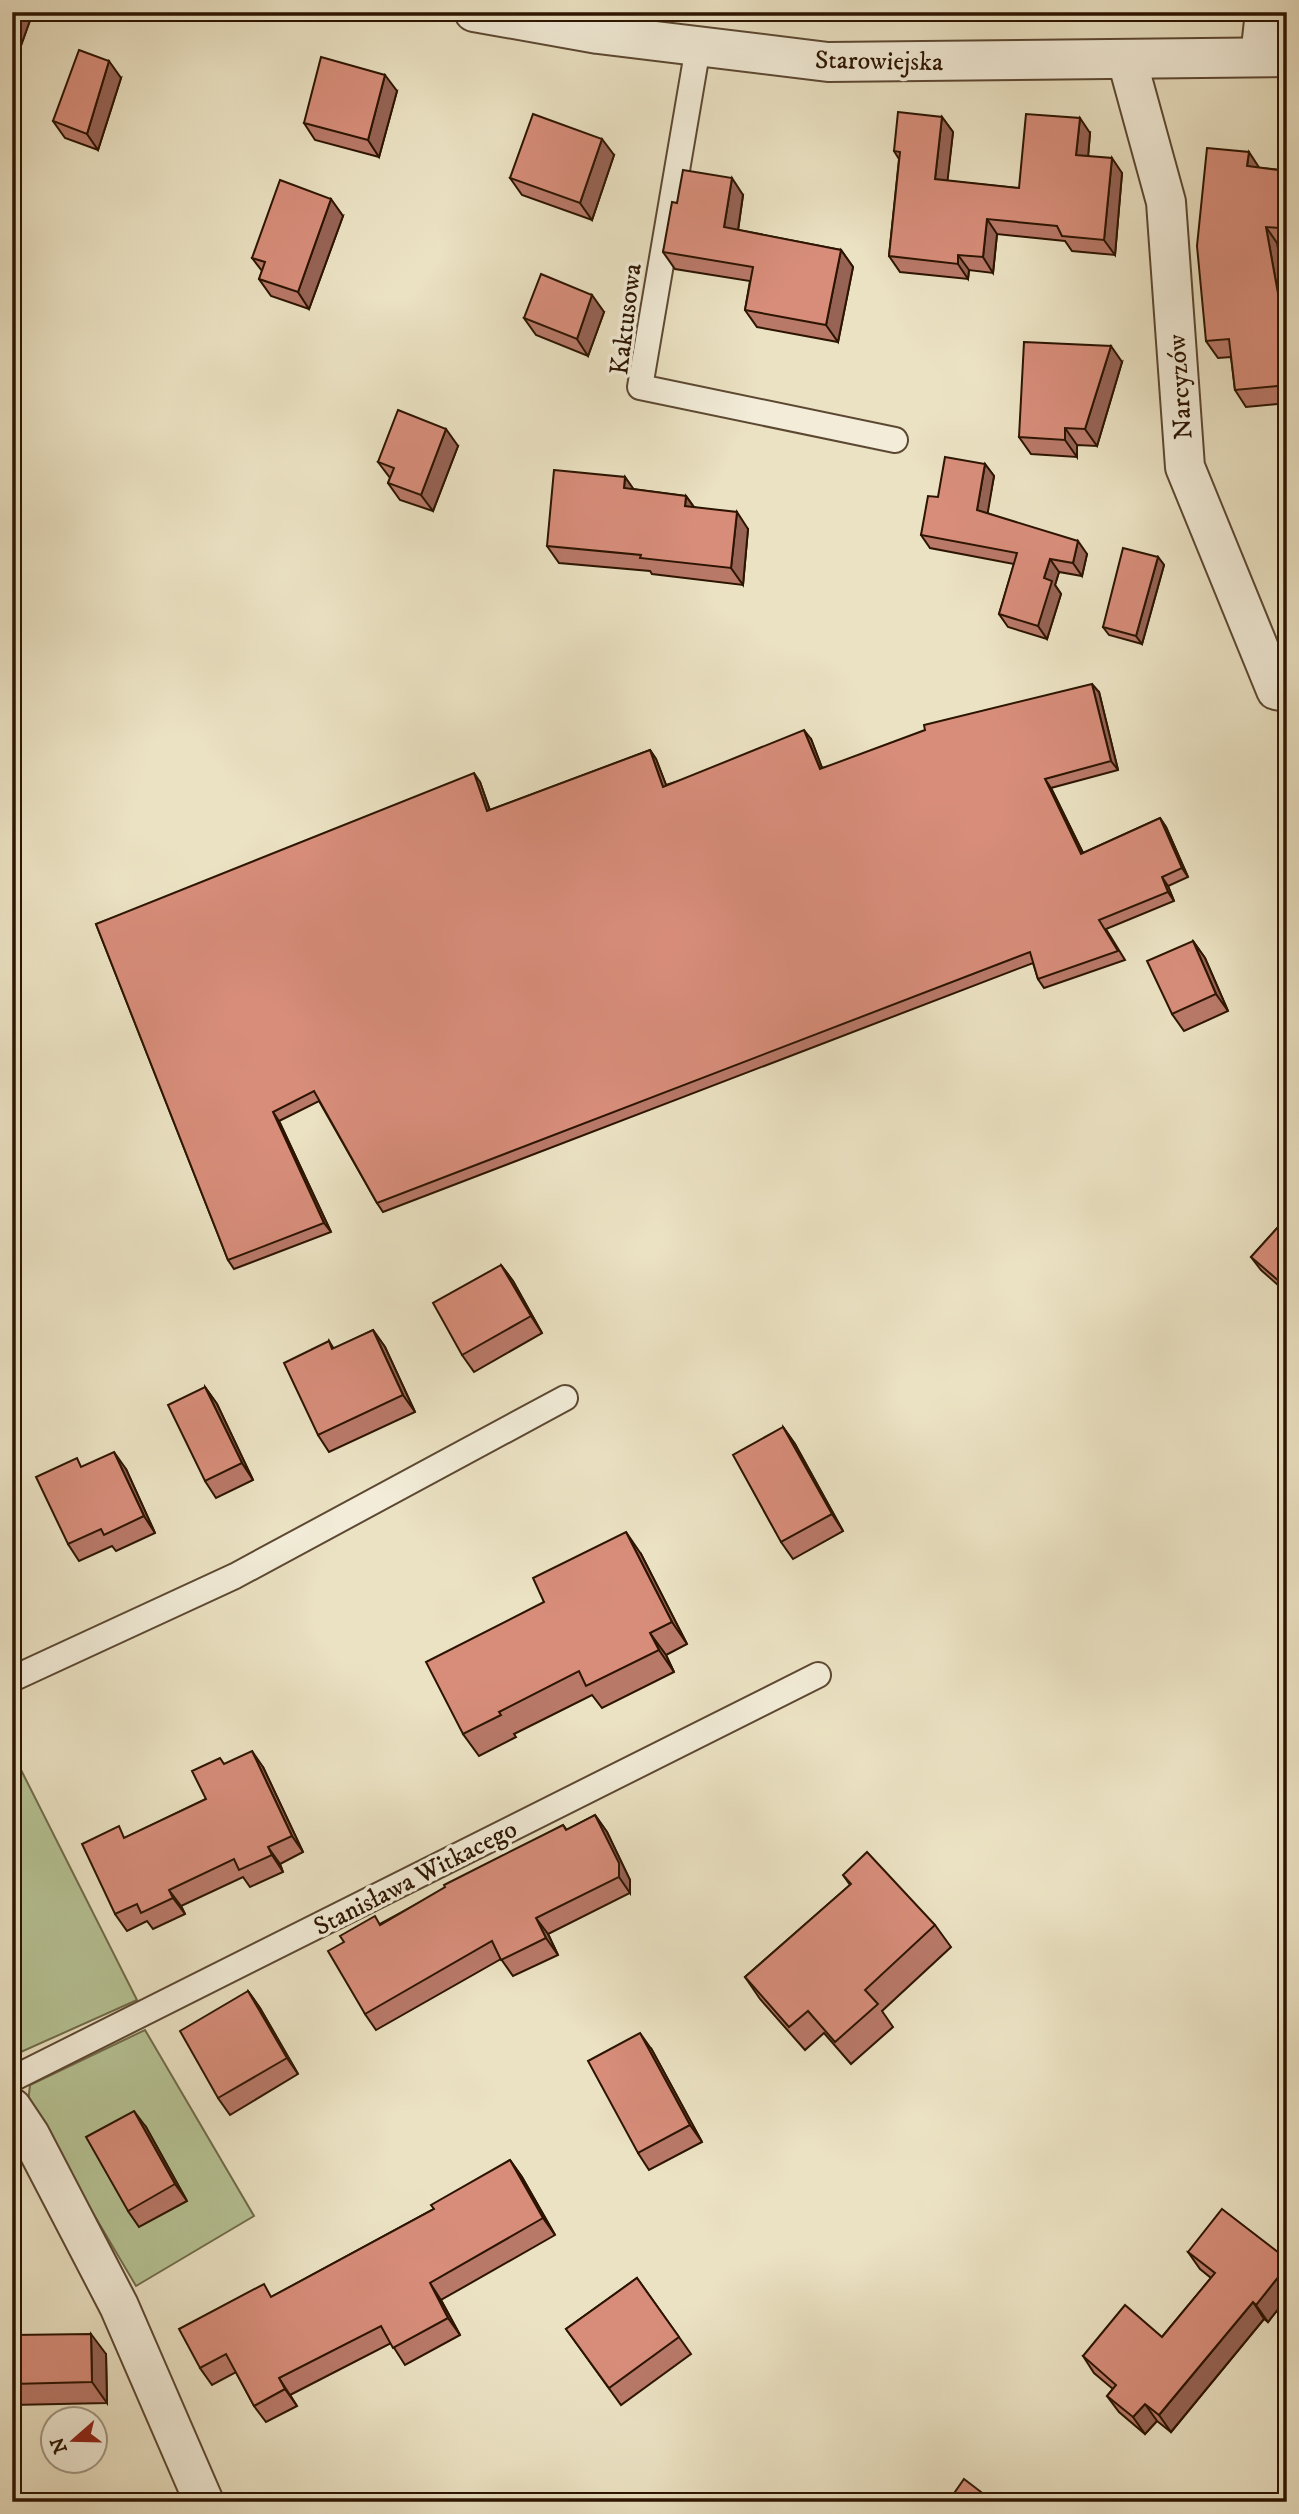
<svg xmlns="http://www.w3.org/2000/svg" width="1299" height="2514" font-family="'IM FELL DW Pica',serif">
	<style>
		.green { fill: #b6c395; stroke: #716c4b; stroke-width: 2 }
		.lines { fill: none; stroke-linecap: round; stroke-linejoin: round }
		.service-casing { stroke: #5c4832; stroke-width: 28 }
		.minor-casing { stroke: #5c4832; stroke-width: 42 }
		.service { stroke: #f2ecd8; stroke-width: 24 }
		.minor { stroke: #f2ecd8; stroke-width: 38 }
		.wall { fill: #b97969; stroke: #2c1401; stroke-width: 2 }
		.shaded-wall { fill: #966355; stroke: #2c1401; stroke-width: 2 }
		.building { fill: #d78d7a; stroke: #2c1401; stroke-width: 2 }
		.labels { text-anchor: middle; stroke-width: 7; stroke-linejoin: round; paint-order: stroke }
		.street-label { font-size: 26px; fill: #2c1401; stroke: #f2ecd8 }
	</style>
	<rect width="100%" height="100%" fill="#ebe2c3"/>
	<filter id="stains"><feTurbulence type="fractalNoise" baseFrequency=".00286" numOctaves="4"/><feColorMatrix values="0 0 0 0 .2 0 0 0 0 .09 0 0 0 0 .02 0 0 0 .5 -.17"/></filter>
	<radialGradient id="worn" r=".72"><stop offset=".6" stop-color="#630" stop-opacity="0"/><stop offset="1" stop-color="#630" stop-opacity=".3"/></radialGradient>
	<!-- green -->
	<g class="green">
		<polygon points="12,1752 137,2000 12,2056"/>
		<polygon points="145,2030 254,2216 136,2286 28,2103 30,2085"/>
	</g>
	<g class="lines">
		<!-- service casing -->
		<g class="service-casing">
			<g id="service">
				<polyline points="698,47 640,387 895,440"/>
				<polyline points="12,1679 235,1576 565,1398"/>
				<polyline points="12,2079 818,1675"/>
			</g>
		</g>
		<!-- minor casing -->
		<g class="minor-casing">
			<g id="minor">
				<polyline points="474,12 598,34 828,62 1287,57"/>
				<polyline points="1260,57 1265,12"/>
				<polyline points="1127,60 1166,202 1185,467 1276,690 1287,692"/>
				<polyline points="12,2108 30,2135 119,2306 204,2502"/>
			</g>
		</g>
		<!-- service -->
		<use href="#service" class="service"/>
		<!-- minor -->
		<use href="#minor" class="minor"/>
	</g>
	<!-- wall -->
	<g class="wall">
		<polygon points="12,12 33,12 19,51 12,49"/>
		<polygon points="121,78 98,150 65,138 53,121"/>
		<polygon points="397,91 379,157 315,140 304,123"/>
		<polygon points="942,117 953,132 947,181 1019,188 1090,133 1088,156 1122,173 1115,255 1072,251 1065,241 997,234 993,273 969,270 968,279 900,272 889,256 899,159 894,151"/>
		<polygon points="614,155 592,220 522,195 510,178"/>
		<polygon points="1260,168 1287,171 1287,244 1277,243 1287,295 1287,403 1246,407 1235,390 1231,357 1218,358 1206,341"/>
		<polygon points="743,195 738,230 841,250 853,267 838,342 757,327 745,310 750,281 675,269 663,252 677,203"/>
		<polygon points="343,216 309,309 271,296 259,279 262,271 252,258"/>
		<polygon points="604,312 588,356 536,335 524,318"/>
		<polygon points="1122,362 1097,446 1077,445 1077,457 1031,454 1019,437"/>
		<polygon points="458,446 433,511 400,500 388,483 390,478 378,462"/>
		<polygon points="985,464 994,476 987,513 1087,554 1082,576 1059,572 1055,585 1061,594 1047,639 1008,627 999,614 1014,564 930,548 921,535 938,497"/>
		<polygon points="625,477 633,489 686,496 694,507 748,529 743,585 652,574 650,571 559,563 547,546"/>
		<polygon points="1158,557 1164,565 1142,644 1109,635 1103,627"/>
		<polygon points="1099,692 1118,770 1051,788 1083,853 1160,818 1166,827 1188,877 1168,886 1174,901 1106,929 1125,960 1044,988 1038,979 1033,963 383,1212 377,1203 319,1101 279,1121 331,1232 234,1269 228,1260 96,924 480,782 490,810 650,750 656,759 666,785 811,739 822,768"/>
		<polygon points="1193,941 1205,958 1228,1011 1184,1031 1172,1014"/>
		<polygon points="1287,1217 1287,1293 1261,1270 1251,1257"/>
		<polygon points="501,1265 513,1281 542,1333 474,1372 462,1355"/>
		<polygon points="373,1330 385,1347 415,1412 329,1452 318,1435 329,1341 334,1349"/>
		<polygon points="205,1387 217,1404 253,1480 216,1498 205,1481"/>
		<polygon points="783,1427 795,1444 843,1531 793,1559 781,1542"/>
		<polygon points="83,1467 126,1469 155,1533 116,1551 112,1546 79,1561 68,1544"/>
		<polygon points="641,1554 687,1644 666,1655 674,1672 602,1708 592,1695 514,1734 516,1737 479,1756 463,1734"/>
		<polygon points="225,1764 263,1767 303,1852 280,1864 283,1872 250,1887 243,1877 181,1906 185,1914 153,1929 147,1921 127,1931 115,1914 127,1837 206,1799"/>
		<polygon points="595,1815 607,1832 630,1880 630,1893 548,1934 558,1955 513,1976 501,1959 376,2030 365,2014 344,1942 380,1924 563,1825 567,1830"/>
		<polygon points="843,1875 935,1925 951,1947 882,2011 893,2027 851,2064 824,2033 805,2050 760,1999 745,1977 850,1885"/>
		<polygon points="248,1991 260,2008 298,2074 230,2115 218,2098"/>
		<polygon points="652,2050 702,2142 649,2170 638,2153"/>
		<polygon points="146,2127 187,2201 139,2227 128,2211"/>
		<polygon points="510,2160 522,2177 555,2235 441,2300 460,2335 405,2365 391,2343 290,2395 297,2406 266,2422 254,2406 236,2372 212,2385 200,2368 273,2296 434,2209"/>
		<polygon points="1188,2252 1287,2259 1287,2298 1268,2322 1264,2319 1171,2432 1157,2421 1145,2434 1119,2412 1107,2396 1113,2389 1094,2373 1083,2356 1162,2337 1211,2278 1200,2269"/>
		<polygon points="637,2278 691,2354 621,2405 566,2329"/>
		<polygon points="12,2335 106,2354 107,2403 12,2405"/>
	</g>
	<!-- shaded-wall -->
	<g class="shaded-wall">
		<polygon points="15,12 33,12 19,51 12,42 12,20"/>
		<polygon points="109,61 121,78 98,150 87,134"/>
		<polygon points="385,75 397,91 379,157 368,140"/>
		<polygon points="942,117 953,132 946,194 935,179"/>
		<polygon points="1080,118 1090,133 1087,170 1076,155"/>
		<polygon points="602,139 614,155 592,220 580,203"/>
		<polygon points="1249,152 1260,169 1247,166"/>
		<polygon points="1112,158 1122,173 1115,255 1104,240"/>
		<polygon points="732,178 743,195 736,244 724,227"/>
		<polygon points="331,199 343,216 309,309 298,292"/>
		<polygon points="987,219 997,234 993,273 983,257"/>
		<polygon points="1280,219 1287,228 1287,239 1279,228"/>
		<polygon points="1266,227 1277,243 1287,295 1287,310 1279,299"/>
		<polygon points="841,250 853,267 838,342 826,325"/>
		<polygon points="958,255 969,270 968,279 958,264"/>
		<polygon points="592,295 604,312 588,356 577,339"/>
		<polygon points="1111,346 1122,362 1097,446 1085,429"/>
		<polygon points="1065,428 1077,445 1077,457 1065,440"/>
		<polygon points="446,429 458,446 433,511 421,495"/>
		<polygon points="985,464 994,476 986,523 977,510"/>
		<polygon points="625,477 637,494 624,488"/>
		<polygon points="686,496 698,513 685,506"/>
		<polygon points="737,512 748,529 743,585 731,568"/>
		<polygon points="1078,541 1087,554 1082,576 1073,563"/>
		<polygon points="1158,557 1164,565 1142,644 1136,636"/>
		<polygon points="1050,559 1059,572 1055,585 1061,594 1047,639 1038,626 1044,578"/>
		<polygon points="1092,684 1099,692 1118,770 1111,761"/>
		<polygon points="804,730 811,739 826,778 820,769"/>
		<polygon points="650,750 656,759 670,795 663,787"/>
		<polygon points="474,773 480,782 493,820 487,811"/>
		<polygon points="1045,779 1051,788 1088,863 1081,854"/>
		<polygon points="1160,818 1166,827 1188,877 1182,868"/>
		<polygon points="1162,877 1168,886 1174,901 1168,892"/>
		<polygon points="1193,941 1205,958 1228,1011 1216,994"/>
		<polygon points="273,1112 279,1121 331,1232 324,1223"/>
		<polygon points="501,1265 513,1281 542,1333 531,1316"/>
		<polygon points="373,1330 385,1347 415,1412 403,1395"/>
		<polygon points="205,1387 217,1404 253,1480 242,1463"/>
		<polygon points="783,1427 795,1444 843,1531 832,1514"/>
		<polygon points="114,1452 126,1469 155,1533 144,1516"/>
		<polygon points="626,1532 641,1554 687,1644 672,1622"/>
		<polygon points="650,1633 666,1655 674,1672 659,1650"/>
		<polygon points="252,1751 263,1767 303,1852 292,1836"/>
		<polygon points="595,1815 607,1832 630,1880 630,1893 619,1877"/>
		<polygon points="268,1847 280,1864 283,1872 272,1855"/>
		<polygon points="169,1890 181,1906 185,1914 173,1898"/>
		<polygon points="536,1918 548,1934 558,1955 546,1938"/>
		<polygon points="248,1991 260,2008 298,2074 287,2058"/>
		<polygon points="640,2033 652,2050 702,2142 690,2125"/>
		<polygon points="134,2111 146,2127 187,2201 175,2184"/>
		<polygon points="510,2160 522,2177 555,2235 543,2218"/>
		<polygon points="1287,2266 1287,2298 1268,2322 1256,2305"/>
		<polygon points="430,2283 441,2300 460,2335 448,2318"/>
		<polygon points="1253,2302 1264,2319 1171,2432 1159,2415"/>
		<polygon points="91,2334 106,2354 107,2403 92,2382"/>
		<polygon points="279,2378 290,2395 297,2406 285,2389"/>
		<polygon points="1145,2404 1157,2421 1145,2434 1133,2417"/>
	</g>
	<!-- building -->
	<g class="building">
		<polygon points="79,50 109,61 87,134 53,121"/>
		<polygon points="321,57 385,75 368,140 304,123"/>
		<polygon points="898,112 942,117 935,179 1019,188 1026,114 1080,118 1076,155 1112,158 1104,240 1062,236 1057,226 987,219 983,257 958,255 958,264 889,256 900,152 894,151"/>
		<polygon points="533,114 602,139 580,203 510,178"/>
		<polygon points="1207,148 1249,152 1247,166 1287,171 1287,220 1280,219 1279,228 1266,227 1279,299 1287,298 1287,385 1235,390 1229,339 1206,341 1197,246"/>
		<polygon points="683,170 732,178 724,227 841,250 826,325 745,310 753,267 663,252 672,202 677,203"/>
		<polygon points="280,180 331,199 298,292 259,279 265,262 252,258"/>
		<polygon points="541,274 592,295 577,339 524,318"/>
		<polygon points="1024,342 1111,346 1085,429 1065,428 1065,440 1019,437"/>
		<polygon points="398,410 446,429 421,495 388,483 394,468 378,462"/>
		<polygon points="945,457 985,464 977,510 1078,541 1073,563 1050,559 1044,578 1052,581 1038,626 999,614 1017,553 921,535 928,496 938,497"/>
		<polygon points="554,470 625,477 624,488 686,496 685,506 737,512 731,568 640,558 641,555 547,546"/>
		<polygon points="1123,548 1158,557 1136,636 1103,627"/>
		<polygon points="1092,684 1111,761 1045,779 1081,854 1160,818 1182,868 1162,877 1168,892 1099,920 1118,951 1038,979 1030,952 377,1203 314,1091 273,1112 324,1223 228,1260 96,924 474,773 487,811 650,750 663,787 804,730 820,769 925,730 924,725"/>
		<polygon points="1193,941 1216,994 1172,1014 1147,961"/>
		<polygon points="1287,1217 1287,1288 1251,1257"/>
		<polygon points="501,1265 531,1316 462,1355 433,1303"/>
		<polygon points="373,1330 403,1395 318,1435 284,1363 329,1341 332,1349"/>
		<polygon points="205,1387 242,1463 205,1481 168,1405"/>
		<polygon points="783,1427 832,1514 781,1542 733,1455"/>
		<polygon points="114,1452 144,1516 104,1535 101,1529 68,1544 36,1477 77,1458 81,1467"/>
		<polygon points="626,1532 672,1622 650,1633 659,1650 586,1686 579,1671 499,1712 501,1715 463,1734 426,1662 544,1602 533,1578"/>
		<polygon points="252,1751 292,1836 268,1847 272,1855 239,1870 234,1859 169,1890 173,1898 141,1913 137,1904 115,1914 82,1844 119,1826 124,1838 206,1799 192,1771 220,1758 224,1764"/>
		<polygon points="595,1815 619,1863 619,1877 536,1918 546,1938 501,1960 492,1941 365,2014 328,1951 344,1942 340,1936 375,1916 380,1925 445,1887 444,1885 563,1825 566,1830"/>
		<polygon points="867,1852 935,1925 865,1990 878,2004 835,2042 808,2011 789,2027 745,1977 851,1884 843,1875"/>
		<polygon points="248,1991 287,2058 218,2098 180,2031"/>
		<polygon points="640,2033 690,2125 638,2153 588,2061"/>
		<polygon points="134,2111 175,2184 128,2211 86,2137"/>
		<polygon points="510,2160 543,2218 430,2283 448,2318 393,2348 381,2326 279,2378 285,2389 254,2406 226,2354 200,2368 179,2329 264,2284 271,2297 434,2209 431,2205"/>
		<polygon points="1222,2209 1287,2259 1287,2266 1256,2305 1253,2302 1159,2415 1145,2404 1133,2417 1107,2396 1116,2385 1083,2356 1125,2305 1162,2337 1215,2273 1188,2252"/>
		<polygon points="637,2278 679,2337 609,2388 566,2329"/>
		<polygon points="91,2334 92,2382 12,2384 12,2335"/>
		<polygon points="964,2479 994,2502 948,2502"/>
	</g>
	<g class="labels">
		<!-- street labels -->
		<g class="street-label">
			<text transform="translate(879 60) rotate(1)" y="9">Starowiejska</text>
			<text transform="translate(625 319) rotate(-83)" y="9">Kaktusowa</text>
			<text transform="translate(1179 387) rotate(-94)" y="9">Narcyzów</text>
			<text transform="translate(415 1877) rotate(-27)" y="9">Stanisława Witkacego</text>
		</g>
	</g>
	<!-- margin -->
	<rect width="1299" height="2514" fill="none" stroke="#ebe2c3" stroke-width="42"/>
	<rect x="14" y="14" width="1271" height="2486" fill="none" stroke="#2c1401" stroke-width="3.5"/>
	<rect x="21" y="21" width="1257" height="2472" fill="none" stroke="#2c1401" stroke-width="2"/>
	<!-- north arrow -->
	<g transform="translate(74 2440) rotate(250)"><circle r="33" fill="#f2ecd8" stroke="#a39682" stroke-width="2"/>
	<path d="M0-5L12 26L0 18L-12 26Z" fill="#8f2418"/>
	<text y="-10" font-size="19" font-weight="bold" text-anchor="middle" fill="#2c1401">N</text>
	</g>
	<rect width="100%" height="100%" filter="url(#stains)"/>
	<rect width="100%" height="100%" fill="url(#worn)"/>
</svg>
